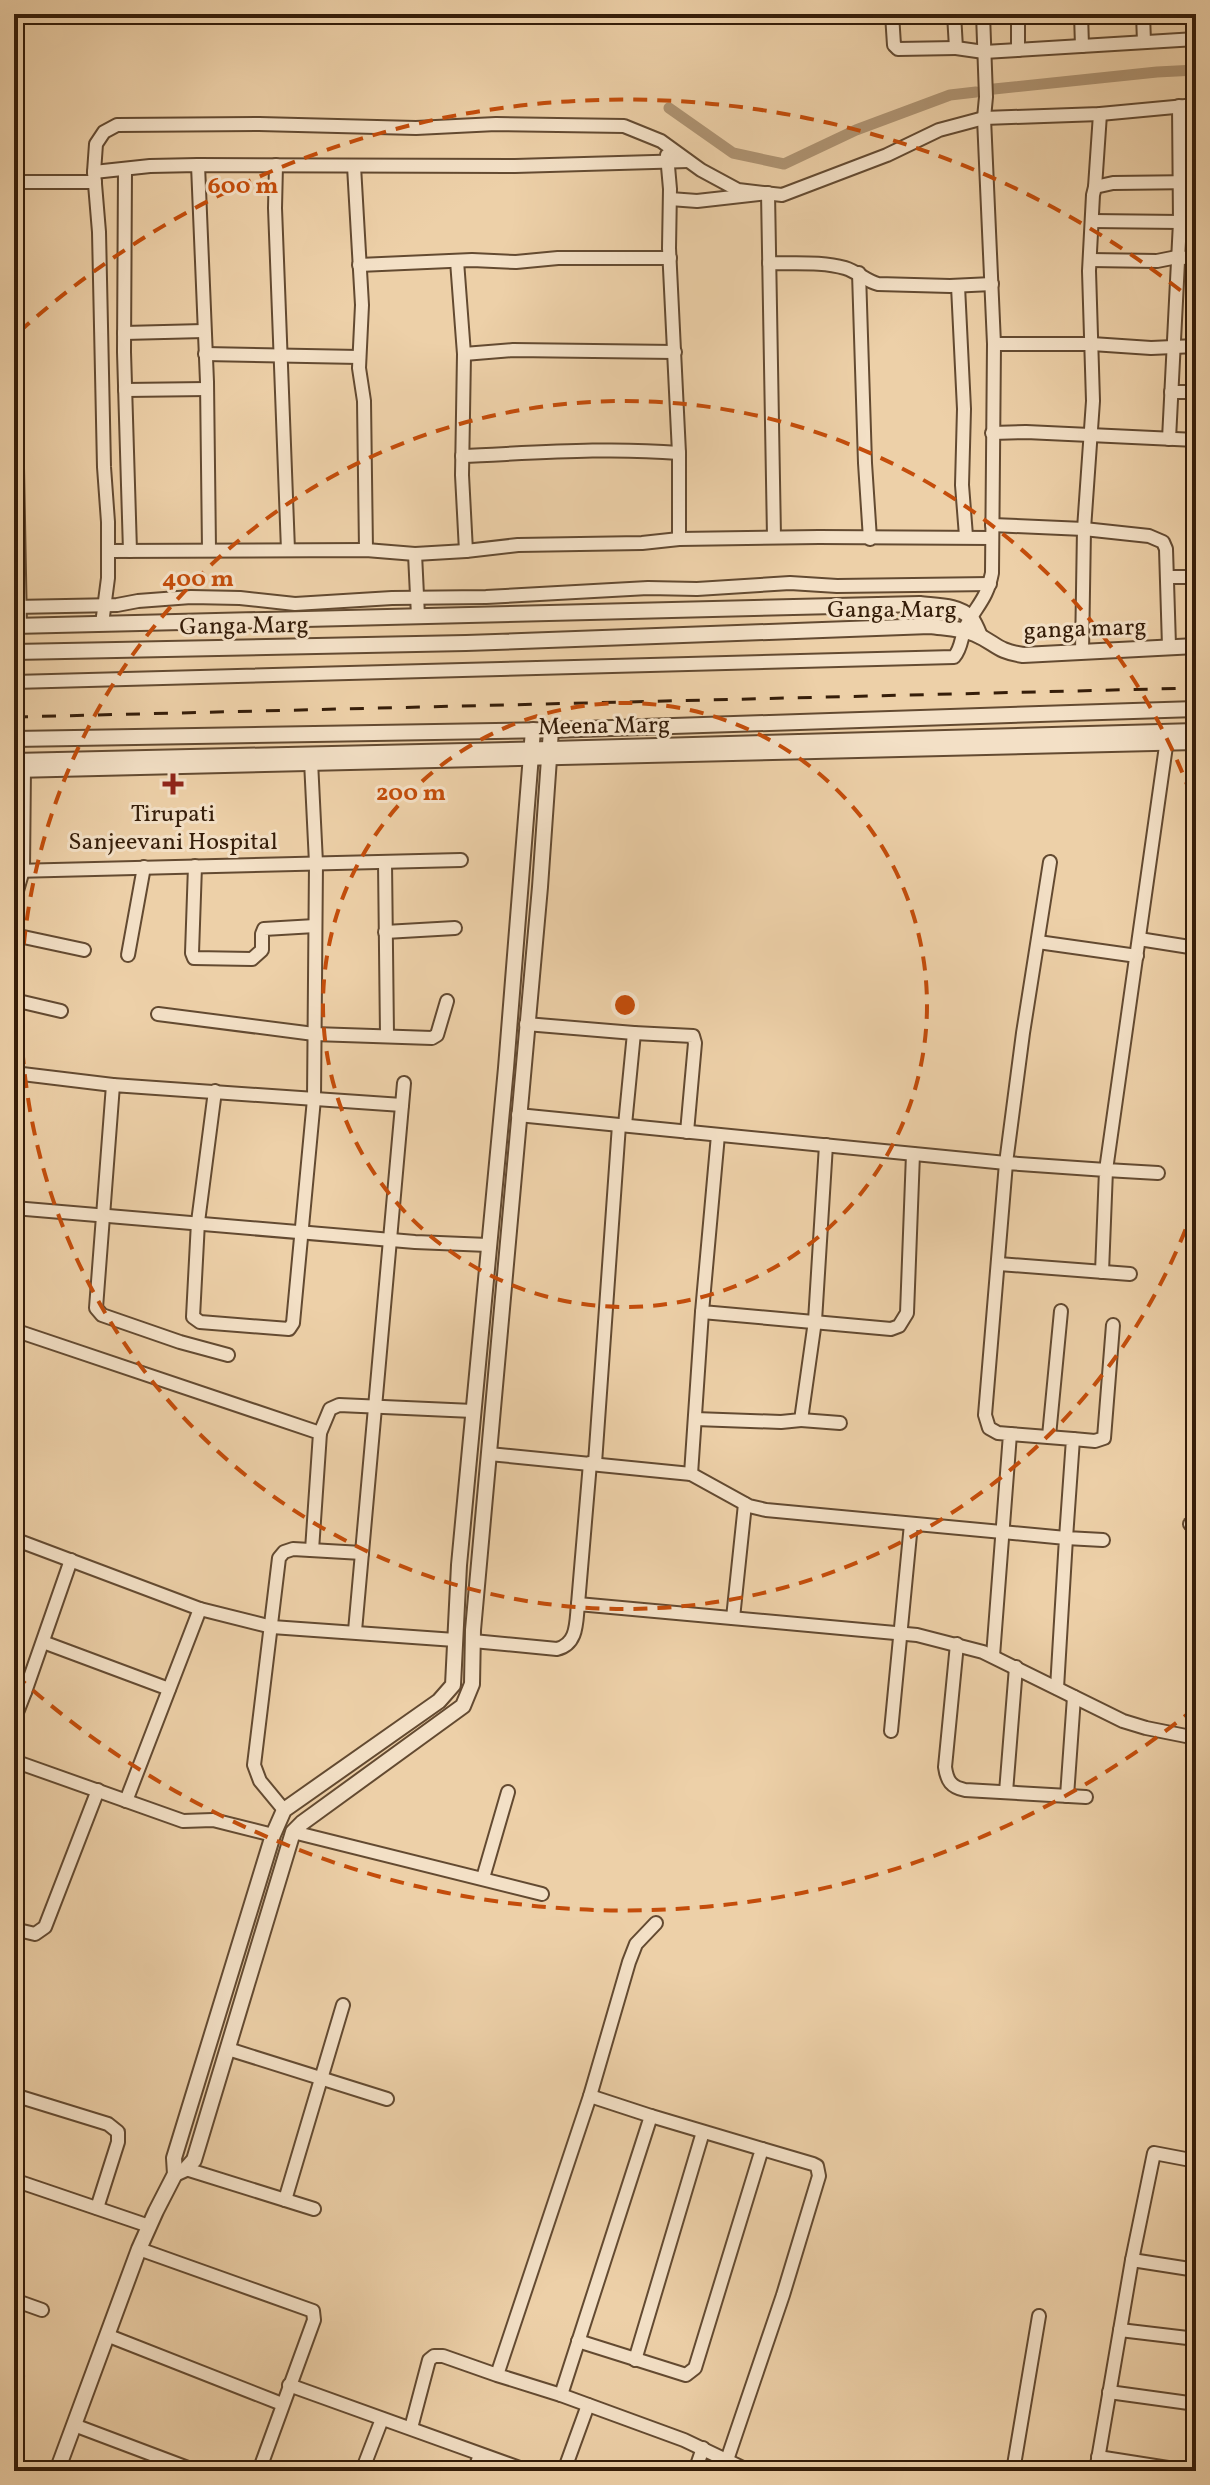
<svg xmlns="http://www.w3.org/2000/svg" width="1210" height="2485" font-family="Vollkorn,serif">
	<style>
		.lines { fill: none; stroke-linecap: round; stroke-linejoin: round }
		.canal { stroke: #ae9372; stroke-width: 11 }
		.minor-casing { stroke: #634a31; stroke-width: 16 }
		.tertiary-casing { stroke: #634a31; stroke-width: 18 }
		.minor { stroke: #f3e0c6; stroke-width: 12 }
		.tertiary { stroke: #f3e0c6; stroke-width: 14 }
		.rail { stroke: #351d09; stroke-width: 3; stroke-dasharray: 14 14; stroke-linecap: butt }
		.ring { fill: none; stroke: #c44d0b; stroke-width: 4; stroke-dasharray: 14 10 }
		.poi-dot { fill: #8f2418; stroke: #f3e0c6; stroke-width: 3 }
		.labels { text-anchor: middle; stroke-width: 6; stroke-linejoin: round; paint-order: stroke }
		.street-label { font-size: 24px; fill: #351d09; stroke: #f3e0c6 }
		.poi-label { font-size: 24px; fill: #351d09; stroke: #f3e0c6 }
		.centre { fill: #c44d0b; stroke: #f3e0c6; stroke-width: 4 }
		.ring-label { font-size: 24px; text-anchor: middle; font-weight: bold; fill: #c44d0b; stroke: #f3e0c6; stroke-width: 6; stroke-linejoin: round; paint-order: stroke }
	</style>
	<rect width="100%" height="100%" fill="#edd0a8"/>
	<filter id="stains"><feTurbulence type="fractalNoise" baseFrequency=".0025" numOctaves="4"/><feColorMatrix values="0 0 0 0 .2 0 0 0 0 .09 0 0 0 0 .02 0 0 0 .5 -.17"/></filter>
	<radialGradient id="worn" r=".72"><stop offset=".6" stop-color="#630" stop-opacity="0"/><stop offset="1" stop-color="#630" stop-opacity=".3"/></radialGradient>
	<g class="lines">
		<!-- canal -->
		<g class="canal">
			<polyline points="994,89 1157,72 1196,70"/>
			<polyline points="669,108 733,153 784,164 856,130 950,95 976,92"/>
		</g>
		<!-- minor casing -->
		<g class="minor-casing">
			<g id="minor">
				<polyline points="892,14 894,45 898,49 956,48"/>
				<polyline points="954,14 956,48 984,52 1196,39"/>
				<polyline points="1018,14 1018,50"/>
				<polyline points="1081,14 1082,46"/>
				<polyline points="1143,14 1144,42"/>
				<polyline points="667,155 670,189 669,248 679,453 679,539"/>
				<polyline points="198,165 207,382 209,549"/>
				<polyline points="276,165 275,208 288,550"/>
				<polyline points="354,166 362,305 359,368 364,401 366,550"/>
				<polyline points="125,169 124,352 130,551"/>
				<polyline points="94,172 150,166 198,165 515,166 688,161"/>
				<polyline points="14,182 95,182"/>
				<polyline points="1095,187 1100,114"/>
				<polyline points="670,199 697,201 768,193 774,537"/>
				<polyline points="1092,221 1180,222"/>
				<polyline points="1090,260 1157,261 1177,257 1196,259"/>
				<polyline points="457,261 464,354 462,475 466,551"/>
				<path d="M769 263C794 264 821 261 845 268 858 272 866 281 878 284L950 286 992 284"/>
				<polyline points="359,265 472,260 516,262 558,258 670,258"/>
				<polyline points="859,273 865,463 870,539"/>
				<polyline points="958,286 964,409 962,485 966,536"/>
				<polyline points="14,309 20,626"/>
				<polyline points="124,333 204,331"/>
				<polyline points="994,344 1092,344 1151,348 1196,346"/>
				<polyline points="205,354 359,357"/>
				<polyline points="464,354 513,350 675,352"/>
				<polyline points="125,390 207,389"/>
				<polyline points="1171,392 1196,392"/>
				<polyline points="992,433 1026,432 1196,440"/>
				<polyline points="1169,439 1180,222 1179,106"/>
				<path d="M462 456C535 453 606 447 679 453"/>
				<polyline points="992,525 1084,529 1149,536 1163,542 1166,549 1169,646"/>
				<polyline points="108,551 366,550 415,554 466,551 518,545 642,543 679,539 819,537 992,538"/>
				<polyline points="415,554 418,616"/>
				<polyline points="1167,577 1196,577"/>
				<polyline points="14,607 117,605 138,601 191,597 240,598 295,604 392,598 486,597 648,588 697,589 790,583 837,586 990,584"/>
				<polyline points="102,624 108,578 108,522 104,467 99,232 94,172 96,144 104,132 117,125 259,124 416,128 496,124 624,126 661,141 701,170 738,190 782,195 887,155 939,130 984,118 1100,114 1196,105"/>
				<polyline points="1082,652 1084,529 1093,401 1089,271 1093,195 1095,187 1113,183 1196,182"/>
				<path d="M14 682 954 657C962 648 961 636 966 626 977 605 987 599 992 573L994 344 984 118 986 97 983 14"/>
				<polyline points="14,771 1196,743"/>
				<polyline points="385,862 387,1035"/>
				<polyline points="195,866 192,953 194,958 252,959 262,950 262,934 264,929 315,926"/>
				<polyline points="14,871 461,860"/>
				<polyline points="14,901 23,870 24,765"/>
				<polyline points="385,932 455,928"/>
				<polyline points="14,935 84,950"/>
				<polyline points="1139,939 1196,948"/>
				<polyline points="1038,942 1137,956"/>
				<polyline points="128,955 144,867"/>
				<polyline points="14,1000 61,1011"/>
				<polyline points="158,1014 314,1034 432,1038 437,1035 447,1001"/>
				<polyline points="526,1024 634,1033 625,1125"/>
				<polyline points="634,1033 693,1036 695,1043 687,1132"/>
				<polyline points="14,1073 113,1085"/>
				<polyline points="215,1091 198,1222 193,1317 200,1322 289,1329 293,1323 314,1099 316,863 311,761"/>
				<polyline points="518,1115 1006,1163 1023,1033 1050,862"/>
				<polyline points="718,1135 702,1312 891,1329 899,1326 907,1313 913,1154"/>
				<polyline points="1158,1173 1106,1170 1167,739"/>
				<polyline points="14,1208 415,1242 488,1245"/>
				<polyline points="999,1264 1130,1274"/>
				<polyline points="14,1330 320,1433 312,1550"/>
				<polyline points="228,1355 180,1342 102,1315 96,1308 113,1085 402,1105"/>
				<polyline points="695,1419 781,1422 801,1420 815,1321 826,1145"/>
				<polyline points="801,1420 840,1423"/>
				<polyline points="320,1433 330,1409 339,1405 473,1411"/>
				<polyline points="1010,1434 1073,1439 1066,1538 1103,1540"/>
				<polyline points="1049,1436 1061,1311"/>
				<polyline points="1073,1439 1095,1441 1104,1438 1113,1325"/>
				<polyline points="489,1454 691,1474 749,1506 766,1510 1066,1538 1057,1688"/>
				<polyline points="595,1463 619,1125"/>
				<polyline points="691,1474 702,1312"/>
				<polyline points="1190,1524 1196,1524"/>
				<polyline points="14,1539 200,1609 272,1627 455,1640"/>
				<polyline points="578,1604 590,1463"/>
				<polyline points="733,1618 745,1504"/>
				<polyline points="355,1631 404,1083"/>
				<path d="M473 1641 557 1649C578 1644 576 1622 578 1604L917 1635 983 1652 1123 1721 1146 1728 1196 1738"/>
				<polyline points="43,1642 169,1689"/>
				<path d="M957 1644 945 1767C947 1781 951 1787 965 1790L1086 1797"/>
				<polyline points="993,1656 1010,1434 998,1433 989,1428 985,1415 1006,1163 1106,1170 1102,1272"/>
				<polyline points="14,1687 25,1692 14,1720"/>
				<polyline points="25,1692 71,1560"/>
				<polyline points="891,1731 911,1524"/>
				<polyline points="14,1761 183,1821 213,1820 273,1835"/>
				<polyline points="1006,1792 1016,1667"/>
				<polyline points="1067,1796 1074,1697"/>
				<polyline points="126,1801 200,1609"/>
				<polyline points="284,1810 260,1781 254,1765 279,1558 284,1552 293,1549 362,1553"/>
				<polyline points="293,1832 542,1894"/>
				<polyline points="483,1878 508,1792"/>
				<polyline points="14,1929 35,1934 45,1927 98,1790"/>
				<polyline points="228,2049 387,2099"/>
				<polyline points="14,2095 108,2124 118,2132 118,2142 97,2208"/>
				<polyline points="590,2096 629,1962 636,1944 656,1923"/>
				<polyline points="186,2169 314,2209"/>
				<polyline points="14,2180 149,2226"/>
				<polyline points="285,2200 343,2005"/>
				<polyline points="139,2249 313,2311 314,2320 259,2471"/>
				<polyline points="1132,2260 1196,2270"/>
				<polyline points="14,2300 42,2310"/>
				<polyline points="1120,2330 1196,2339"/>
				<polyline points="109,2336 282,2404"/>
				<polyline points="578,2341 686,2375 695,2368 762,2149 651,2116"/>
				<polyline points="635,2360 703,2132"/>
				<polyline points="14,2375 17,2376"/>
				<polyline points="289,2385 528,2471"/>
				<polyline points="1109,2392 1196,2404"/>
				<polyline points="561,2395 684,2440 749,2471"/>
				<polyline points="74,2425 196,2471"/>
				<polyline points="411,2428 429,2360 434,2356 443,2356 497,2375 590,2096 651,2116 561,2395 497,2375"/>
				<polyline points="1098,2457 1187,2471"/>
				<polyline points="727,2460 783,2295 819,2176 817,2166 813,2164 762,2149"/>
				<polyline points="362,2471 382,2419"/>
				<polyline points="474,2471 480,2455"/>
				<polyline points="564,2471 588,2405"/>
				<polyline points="695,2471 703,2448"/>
				<polyline points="1013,2471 1039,2316"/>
				<polyline points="1096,2471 1132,2260 1154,2153 1196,2161"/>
			</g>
		</g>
		<!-- tertiary casing -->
		<g class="tertiary-casing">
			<g id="tertiary">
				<path d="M14 626 920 604C936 606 959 605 971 618 975 623 978 631 980 636"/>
				<path d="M14 652 466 643 930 626C945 628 961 628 975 634 996 643 996 651 1023 655L1196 646"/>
				<polyline points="14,739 551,730 1196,709"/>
				<polyline points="14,761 551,749 1196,731"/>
				<polyline points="175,2174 186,2169 194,2160 293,1832 302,1823 463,1706 472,1684 473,1630 540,887 551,730"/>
				<polyline points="57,2471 139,2249 156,2211 175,2174 174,2158 273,1835 284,1810 439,1701 453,1685 459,1565 506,1068 533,730"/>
			</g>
		</g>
		<!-- minor -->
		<use href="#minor" class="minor"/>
		<!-- tertiary -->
		<use href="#tertiary" class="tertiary"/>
		<!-- rail -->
		<polyline class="rail" points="14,717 1196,688"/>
	</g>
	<!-- distance rings -->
	<g class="ring">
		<circle cx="625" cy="1005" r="302"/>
		<path d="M1194 1207A604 604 0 1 1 1194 803"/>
		<path d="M1195 1708A905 905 0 0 1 19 1678M19 332A905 905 0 0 1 1195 302"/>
	</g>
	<!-- markers -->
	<path class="poi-dot" d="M169 772h8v8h8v8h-8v8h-8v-8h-8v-8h8z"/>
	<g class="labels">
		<!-- street labels -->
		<g class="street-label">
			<text x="892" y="617">Ganga Marg</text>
			<text transform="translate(244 625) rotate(-1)" y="8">Ganga Marg</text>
			<text transform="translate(1085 628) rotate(-2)" y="8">ganga marg</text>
			<text transform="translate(604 725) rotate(-1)" y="8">Meena Marg</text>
		</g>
		<!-- poi labels -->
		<g class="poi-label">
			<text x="173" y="821">Tirupati<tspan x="173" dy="28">Sanjeevani Hospital</tspan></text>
		</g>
	</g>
	<circle cx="625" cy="1005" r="12" class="centre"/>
	<g class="ring-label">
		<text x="243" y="193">600 m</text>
		<text x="198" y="586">400 m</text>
		<text x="411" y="800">200 m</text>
	</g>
	<!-- margin -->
	<rect width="1210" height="2485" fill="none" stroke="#edd0a8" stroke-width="48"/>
	<rect x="16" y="16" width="1178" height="2453" fill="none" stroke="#351d09" stroke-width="4"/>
	<rect x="24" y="24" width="1162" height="2437" fill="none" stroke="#351d09" stroke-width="2"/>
	<rect width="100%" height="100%" filter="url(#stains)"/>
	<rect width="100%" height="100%" fill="url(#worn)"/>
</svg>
